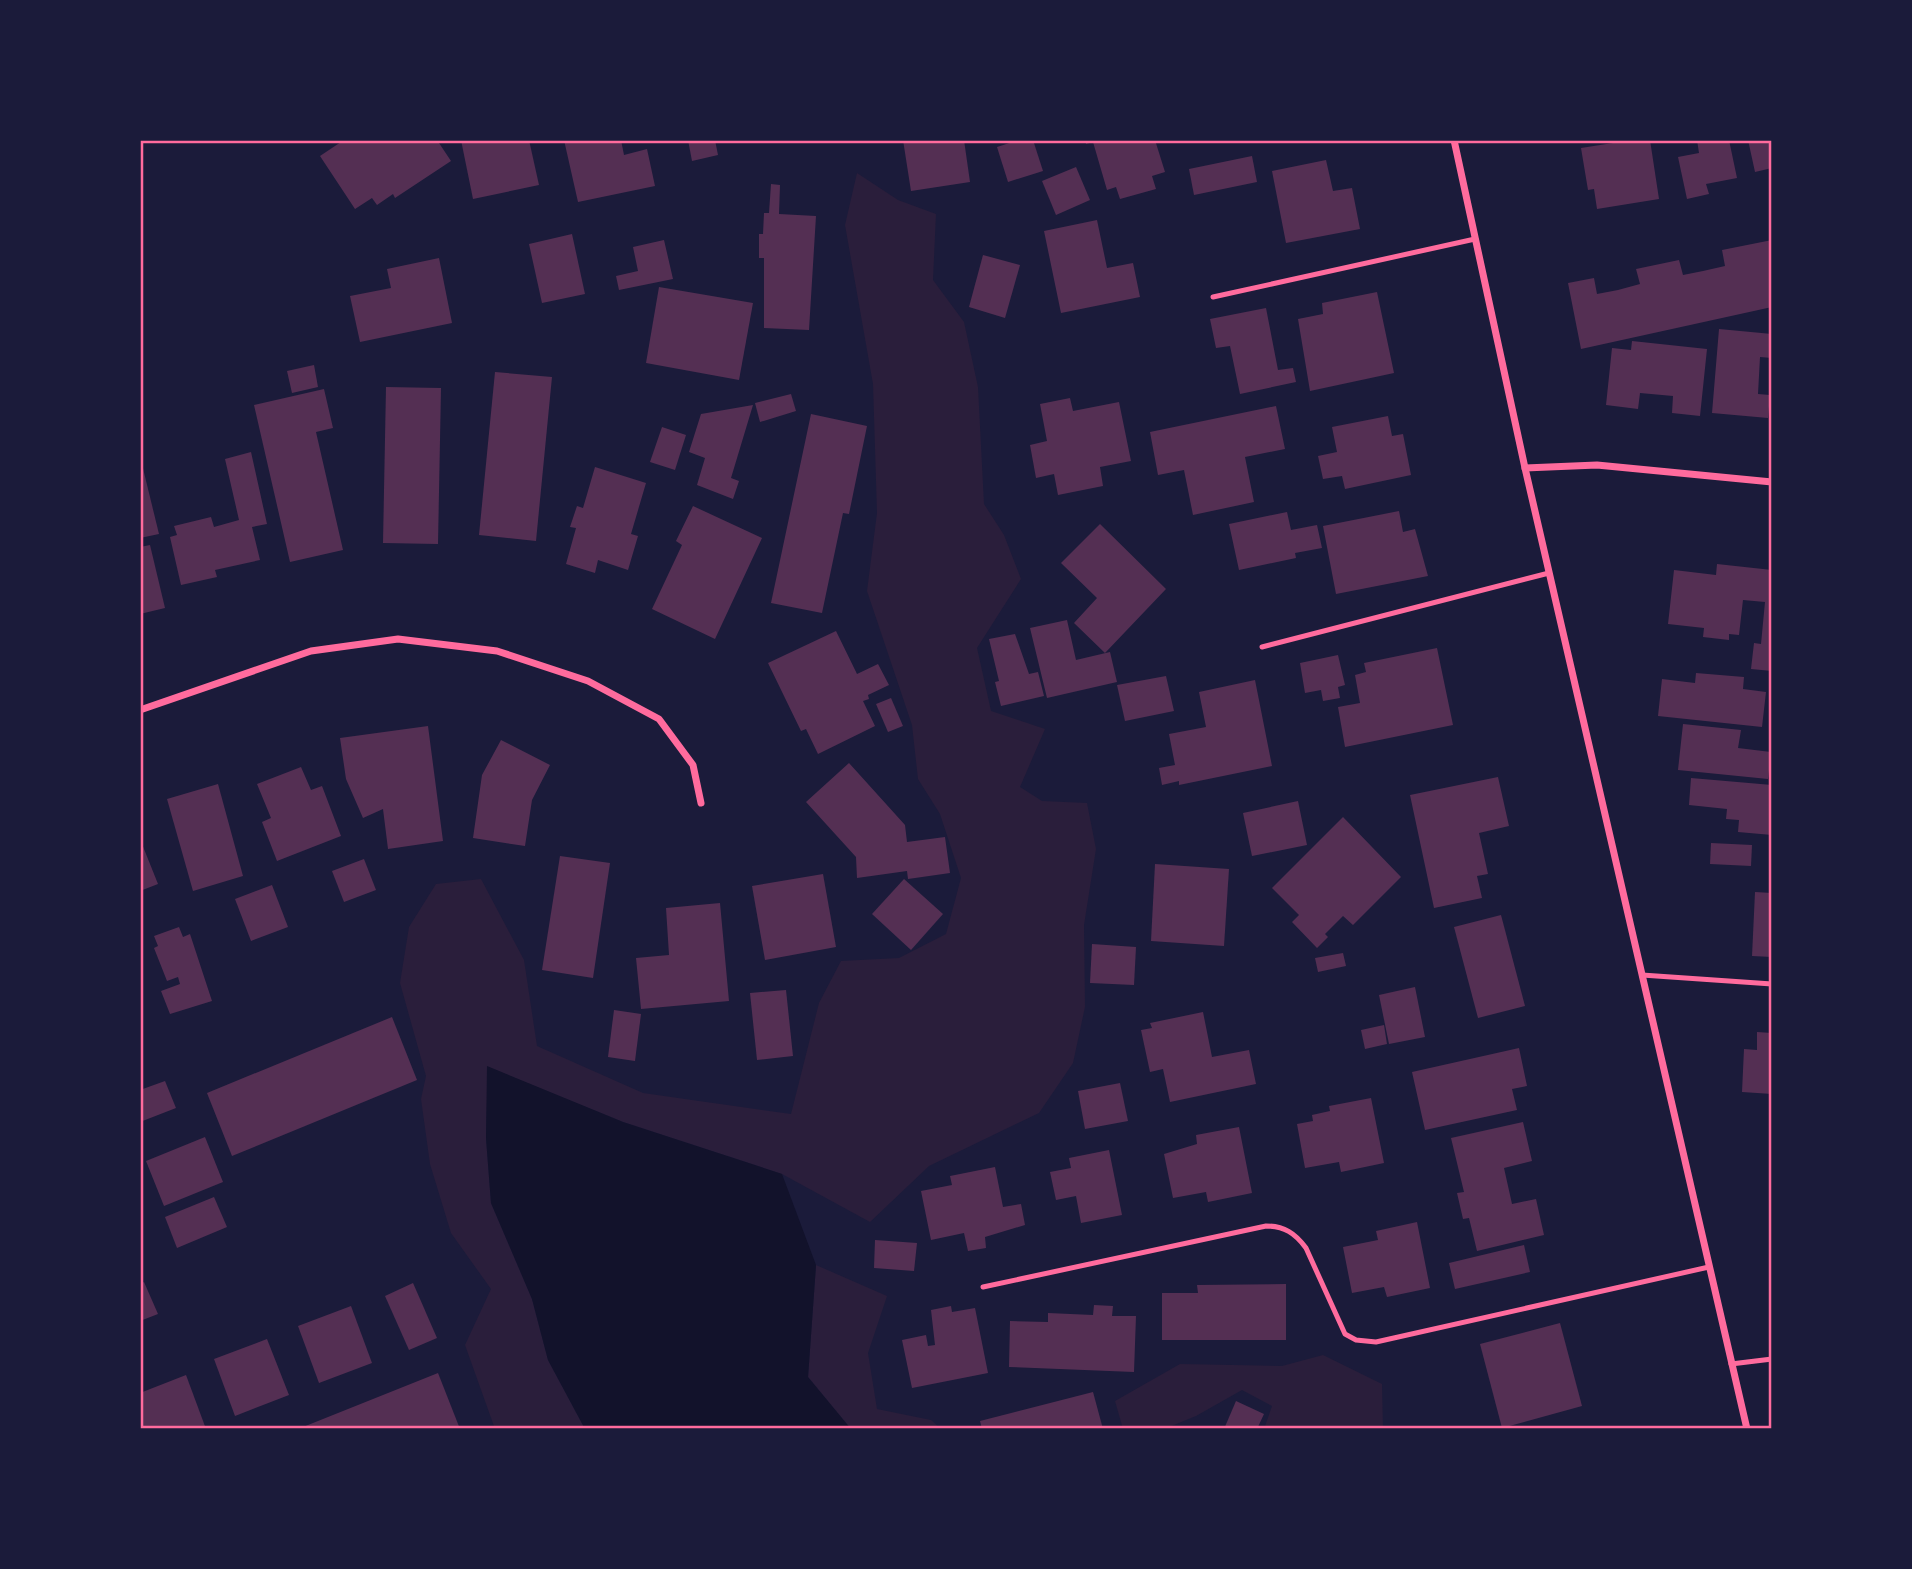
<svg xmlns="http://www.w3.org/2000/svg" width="1912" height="1569" font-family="'Roboto Condensed',sans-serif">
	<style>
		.green { fill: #2a1e3b }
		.water { fill: #12122b }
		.building { fill: #542f53 }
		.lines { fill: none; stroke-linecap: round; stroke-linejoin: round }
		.service { stroke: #ff6b9d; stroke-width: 5 }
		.minor { stroke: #ff6b9d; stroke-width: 7 }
		.neatline { fill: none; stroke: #ff6b9d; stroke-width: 2.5 }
	</style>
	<rect width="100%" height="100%" fill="#1b1b3a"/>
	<!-- green -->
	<g class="green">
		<polygon points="857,173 898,200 936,214 933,280 964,322 978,387 984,504 1004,535 1021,579 977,648 991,711 1045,729 1020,787 1042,801 1087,803 1096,849 1084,925 1085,1007 1073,1063 1039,1113 929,1166 870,1222 782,1174 623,1122 488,1067 486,1138 491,1203 532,1299 548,1360 585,1429 495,1429 465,1345 491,1289 451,1233 430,1164 421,1099 426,1076 400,983 409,927 436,884 481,879 524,960 537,1046 643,1093 791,1114 819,1003 841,961 899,958 946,934 961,878 940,814 918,779 912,725 867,591 877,513 873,384 845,225"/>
		<polygon points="816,1265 887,1296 868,1353 877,1409 931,1420 941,1429 851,1429 808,1377"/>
		<polygon points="1323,1355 1382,1384 1383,1429 1264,1429 1272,1406 1242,1390 1196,1416 1164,1429 1123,1429 1115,1401 1180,1364 1282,1366"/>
	</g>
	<!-- water -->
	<polygon class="water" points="487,1066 623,1122 782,1174 816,1265 808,1377 851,1429 585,1429 548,1360 532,1299 491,1203 486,1138"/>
	<!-- building -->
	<g class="building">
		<polygon points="344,140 437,140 451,161 395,198 393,194 377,205 372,198 355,209 320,156"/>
		<polygon points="461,140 529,140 539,185 473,199"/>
		<polygon points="564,140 621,140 624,155 647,149 655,186 578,202"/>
		<polygon points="688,140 715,140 718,155 692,161"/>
		<polygon points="903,140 964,140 970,182 911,191"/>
		<polygon points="1019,140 1033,140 1043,171 1008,182 997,147"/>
		<polygon points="1085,140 1155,140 1165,172 1152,176 1156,189 1120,199 1116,187 1107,190 1093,142 1086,144"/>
		<polygon points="1632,140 1650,140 1659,199 1597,209 1594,189 1588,190 1581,148"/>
		<polygon points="1697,140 1729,140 1737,178 1706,184 1709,194 1687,199 1678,157 1699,153"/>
		<polygon points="1748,140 1772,140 1772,168 1755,172"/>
		<polygon points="1252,156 1257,182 1194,195 1189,169"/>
		<polygon points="1326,160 1333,191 1352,188 1360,229 1286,243 1272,171"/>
		<polygon points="1076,167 1090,200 1056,215 1042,181"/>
		<polygon points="771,184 780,185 779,214 816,216 809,330 764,328 764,258 759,258 759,234 763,234 764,213 769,213"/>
		<polygon points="1097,220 1107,268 1133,263 1140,297 1061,313 1044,231"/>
		<polygon points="572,234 585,294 542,303 529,244"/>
		<polygon points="664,240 673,279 619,290 616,276 638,271 633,247"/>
		<polygon points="1772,240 1772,307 1581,349 1568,283 1594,278 1597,294 1618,290 1640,284 1636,269 1679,260 1683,275 1703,271 1725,266 1722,250"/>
		<polygon points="983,255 1020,265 1005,318 969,307"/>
		<polygon points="439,258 452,323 360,342 350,296 391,288 387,269"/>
		<polygon points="659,287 753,303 739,380 646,363"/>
		<polygon points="1377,292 1394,373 1310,391 1298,319 1323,314 1322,303"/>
		<polygon points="1266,308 1278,370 1293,368 1296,382 1240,394 1230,346 1216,348 1210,319"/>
		<polygon points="1719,329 1772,334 1772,358 1760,357 1758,394 1770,395 1768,418 1712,413"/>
		<polygon points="1632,341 1707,349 1700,416 1672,413 1673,396 1640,393 1638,409 1606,405 1612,348 1631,350"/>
		<polygon points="314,365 318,387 292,393 287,371"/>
		<polygon points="495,372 552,377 536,541 479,535"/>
		<polygon points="386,387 441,388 438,544 383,543"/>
		<polygon points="324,389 333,428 316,432 343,550 290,562 254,405"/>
		<polygon points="791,394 796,411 760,422 755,403"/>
		<polygon points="1070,398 1073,411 1119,402 1131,461 1100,467 1103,486 1058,495 1054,474 1036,478 1030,445 1047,441 1040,404"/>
		<polygon points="753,405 731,478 739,481 733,499 697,485 705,458 689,452 701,414"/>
		<polygon points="1276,406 1285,449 1245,457 1254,502 1193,515 1184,470 1158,475 1150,432"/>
		<polygon points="811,414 867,426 849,514 843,513 822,613 771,603"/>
		<polygon points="1388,416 1392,436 1403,434 1411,475 1345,489 1342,476 1323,479 1318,456 1337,452 1332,427"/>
		<polygon points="662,427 686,435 675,470 650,462"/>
		<polygon points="251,452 267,524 252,527 260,560 215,570 217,577 181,585 170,537 177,535 174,526 211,517 214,527 239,520 225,459"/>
		<polygon points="140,456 159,534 140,538"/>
		<polygon points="595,467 646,483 631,534 638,536 628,570 598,560 595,573 566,564 576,528 570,527 577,506 583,508"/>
		<polygon points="693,506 762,538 715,639 652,609 682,545 676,541"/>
		<polygon points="1399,511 1403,532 1415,529 1428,576 1336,594 1323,526"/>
		<polygon points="1287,512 1291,530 1317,525 1322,548 1295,553 1296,558 1239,570 1229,524"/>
		<polygon points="1100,524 1166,589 1105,653 1074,623 1097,598 1061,563"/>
		<polygon points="150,545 165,608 140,614 140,547"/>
		<polygon points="1717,564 1772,570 1772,671 1751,669 1754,643 1761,644 1765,602 1743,600 1739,635 1729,634 1729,640 1703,637 1704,628 1668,624 1674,570 1716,575"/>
		<polygon points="1067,620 1076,660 1110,652 1117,682 1047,698 1030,628"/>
		<polygon points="836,631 857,674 878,664 889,685 868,695 869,699 863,701 875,726 818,754 806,729 801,731 768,663"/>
		<polygon points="1015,634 1029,674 1038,672 1044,696 1001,706 995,682 999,681 989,639"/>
		<polygon points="1437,648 1453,725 1345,747 1338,707 1360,703 1355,675 1366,672 1364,663"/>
		<polygon points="1338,655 1345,685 1338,687 1340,698 1323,701 1321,690 1305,693 1300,663"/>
		<polygon points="1696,673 1744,677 1743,689 1766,692 1762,727 1658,716 1662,679 1695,683"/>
		<polygon points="1166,676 1174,711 1125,721 1117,685"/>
		<polygon points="1255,680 1272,766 1179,785 1179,781 1162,785 1159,768 1175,765 1169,734 1206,727 1199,692"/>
		<polygon points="891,698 903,726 888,732 876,704"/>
		<polygon points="1683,724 1741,730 1738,748 1771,752 1768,779 1678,770"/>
		<polygon points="428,726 443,841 388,849 383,809 363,818 346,779 340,738"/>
		<polygon points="501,740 550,765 532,800 525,846 473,838 482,775"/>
		<polygon points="849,763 905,825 907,842 945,837 950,873 908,879 907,871 857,878 856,857 806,802"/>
		<polygon points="301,767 311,790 322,786 341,836 277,861 262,822 271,818 257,784"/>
		<polygon points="1498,777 1509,826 1479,833 1488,874 1477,876 1482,898 1434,908 1410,795"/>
		<polygon points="1691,778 1772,785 1772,835 1738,832 1739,820 1726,819 1727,809 1689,805"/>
		<polygon points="218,784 243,876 193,891 167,799"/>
		<polygon points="1298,801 1307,845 1252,856 1243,813"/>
		<polygon points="1343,817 1401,877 1353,925 1343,916 1325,934 1328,937 1317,948 1292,922 1299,915 1272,888"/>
		<polygon points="140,839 158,884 140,891"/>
		<polygon points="1711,843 1752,845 1751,866 1710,864"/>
		<polygon points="560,856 610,863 593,978 542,970"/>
		<polygon points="364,859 376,890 344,902 332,871"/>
		<polygon points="1155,864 1229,869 1224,946 1151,941"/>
		<polygon points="823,874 836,947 765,960 752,886"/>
		<polygon points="904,879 943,914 911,950 872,914"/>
		<polygon points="272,885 288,927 251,941 235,899"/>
		<polygon points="1755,892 1772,893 1772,957 1752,956"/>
		<polygon points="720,903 729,1001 641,1009 636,958 669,955 666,908"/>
		<polygon points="1501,915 1525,1006 1478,1018 1454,927"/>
		<polygon points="179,927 183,937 190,934 212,1001 170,1014 161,991 180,984 178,977 167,981 154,948 158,946 154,936"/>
		<polygon points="1092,944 1136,947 1134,985 1090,983"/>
		<polygon points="1343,953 1346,966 1318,972 1315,958"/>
		<polygon points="1415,987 1425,1037 1389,1044 1379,995"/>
		<polygon points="786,990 793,1056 757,1060 750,993"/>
		<polygon points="614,1010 641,1014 635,1061 608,1057"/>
		<polygon points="1203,1012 1212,1057 1249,1050 1256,1084 1170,1102 1163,1069 1150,1072 1141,1030 1152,1028 1150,1023"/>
		<polygon points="392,1017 417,1080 232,1156 207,1093"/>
		<polygon points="1384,1025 1387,1044 1365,1049 1361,1030"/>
		<polygon points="1757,1032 1772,1033 1772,1094 1742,1092 1744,1049 1757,1050"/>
		<polygon points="1519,1048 1527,1086 1512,1089 1517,1110 1425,1130 1412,1072"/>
		<polygon points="165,1081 176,1108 140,1122 140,1090"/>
		<polygon points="1120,1083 1128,1121 1085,1129 1078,1091"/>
		<polygon points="1371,1098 1384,1163 1341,1172 1339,1162 1305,1168 1297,1124 1313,1121 1312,1115 1330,1111 1329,1106"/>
		<polygon points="1523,1122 1532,1161 1504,1168 1512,1204 1536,1199 1544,1235 1477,1251 1469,1218 1463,1219 1457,1193 1464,1192 1451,1138"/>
		<polygon points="1239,1127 1252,1193 1208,1202 1206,1192 1173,1198 1164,1154 1197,1144 1196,1135"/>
		<polygon points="205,1137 223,1182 164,1206 146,1161"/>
		<polygon points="1109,1150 1122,1215 1081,1223 1076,1196 1056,1200 1050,1172 1071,1168 1069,1158"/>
		<polygon points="995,1167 1003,1207 1021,1204 1025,1225 985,1237 986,1248 968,1251 964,1233 931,1240 921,1191 952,1185 950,1176"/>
		<polygon points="214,1197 227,1227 177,1248 165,1217"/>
		<polygon points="1417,1222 1430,1288 1387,1297 1384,1287 1352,1293 1343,1247 1378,1240 1376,1231"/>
		<polygon points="875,1240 917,1243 914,1271 874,1268"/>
		<polygon points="1524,1245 1530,1272 1455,1289 1449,1263"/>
		<polygon points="144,1282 158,1314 140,1321 140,1284"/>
		<polygon points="413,1283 437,1338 409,1350 385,1296"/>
		<polygon points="1286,1284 1286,1340 1162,1340 1162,1293 1198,1293 1197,1285"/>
		<polygon points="1094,1305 1113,1306 1112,1316 1136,1316 1134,1372 1009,1367 1010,1321 1048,1322 1048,1313 1093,1315"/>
		<polygon points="351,1306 372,1363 319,1383 298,1326"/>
		<polygon points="951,1306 952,1312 975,1308 988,1373 912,1388 902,1340 926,1335 928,1346 935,1345 931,1310"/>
		<polygon points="1560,1323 1582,1406 1502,1428 1480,1344"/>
		<polygon points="267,1339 289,1395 235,1416 214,1359"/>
		<polygon points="438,1373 460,1429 298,1429"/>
		<polygon points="186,1375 206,1429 144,1429 140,1417 140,1393"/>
		<polygon points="1093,1392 1103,1429 982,1429 980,1421"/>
		<polygon points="1236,1401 1264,1414 1257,1429 1224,1429"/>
	</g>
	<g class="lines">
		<!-- service -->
		<g class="service">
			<polyline points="1213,297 1475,239"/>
			<polyline points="1262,647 1549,573"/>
			<polyline points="1642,975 1772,984"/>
			<path d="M983 1287 1266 1226C1284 1226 1295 1233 1306 1248L1345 1334 1356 1340 1376 1342 1709 1267"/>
			<polyline points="1731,1364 1772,1359"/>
		</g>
		<!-- minor -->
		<g class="minor">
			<polyline points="1454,140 1525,468 1747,1429"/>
			<polyline points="1525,468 1597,465 1772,482"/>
			<polyline points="140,710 311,651 398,639 497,651 588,681 659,719 693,765 701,803"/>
		</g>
	</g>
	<!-- border -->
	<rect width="1912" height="1569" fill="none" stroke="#1b1b3a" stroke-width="284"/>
	<rect x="142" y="142" width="1628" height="1285" class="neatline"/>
</svg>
